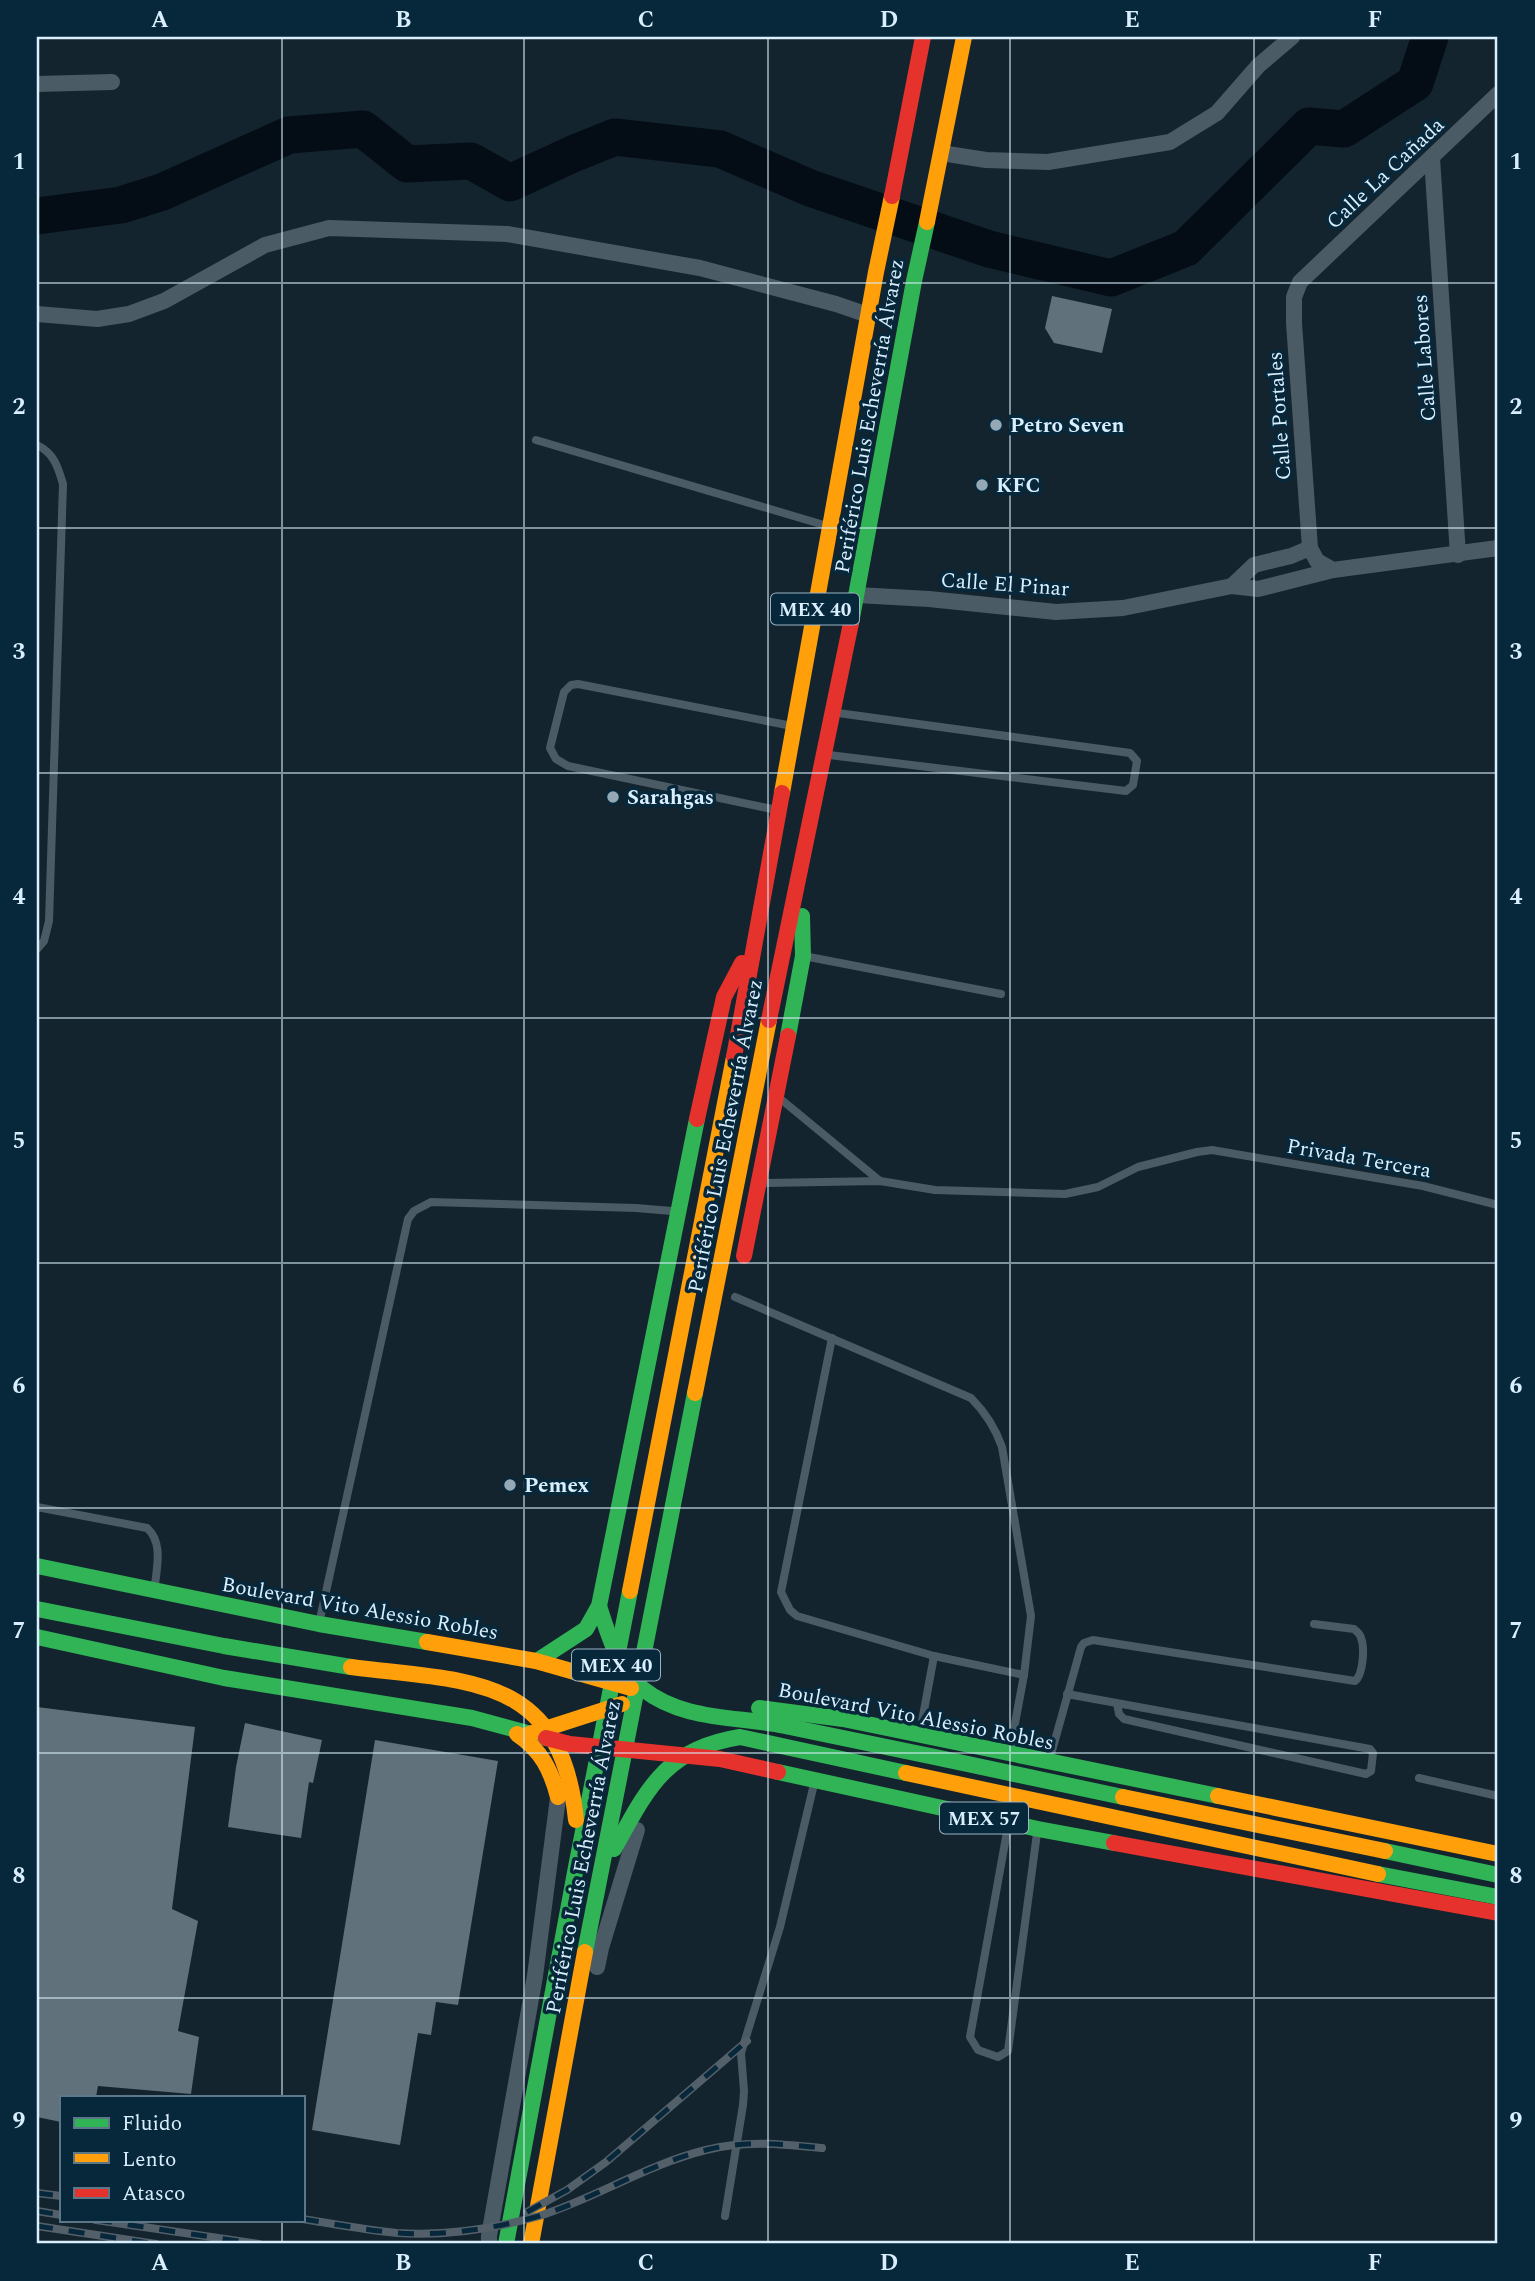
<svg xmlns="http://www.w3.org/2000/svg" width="1535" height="2281" font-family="Spectral,serif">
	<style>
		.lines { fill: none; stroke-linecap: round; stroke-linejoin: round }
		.river { stroke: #040d15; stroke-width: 37 }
		.building { fill: #61717b }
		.lane { stroke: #4b5b65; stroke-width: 8 }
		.street { stroke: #4b5b65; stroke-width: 16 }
		.fast { stroke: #30b455; stroke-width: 16 }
		.slow { stroke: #ff9f0a; stroke-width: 16 }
		.jam { stroke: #e5322d; stroke-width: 16 }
		.rail-casing { stroke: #53606a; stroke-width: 8 }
		.rail { stroke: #07273a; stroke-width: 5; stroke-dasharray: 16; stroke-linecap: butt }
		.grid { fill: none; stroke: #d9effe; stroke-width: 2; stroke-opacity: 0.55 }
		.poi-dot { fill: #94a8b5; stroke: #07273a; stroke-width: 2.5 }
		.labels { text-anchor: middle; stroke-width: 7; stroke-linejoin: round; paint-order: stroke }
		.shield { fill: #07273a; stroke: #9ab3c3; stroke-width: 2 }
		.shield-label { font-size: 19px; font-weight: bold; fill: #d9effe }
		.street-label { font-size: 21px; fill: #d9effe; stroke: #07273a }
		.poi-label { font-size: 21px; font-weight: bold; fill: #d9effe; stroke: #07273a; text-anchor: start }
		.neatline { fill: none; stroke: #d9effe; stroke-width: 2.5 }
		.grid-label { font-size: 23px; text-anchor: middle; font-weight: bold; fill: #d9effe }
	</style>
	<rect width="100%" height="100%" fill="#13242e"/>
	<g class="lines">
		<!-- river -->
		<polyline class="river" points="37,216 121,205 162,192 289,135 363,129 407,164 471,161 510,183 575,153 615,137 720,149 810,188 989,249 1111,278 1186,248 1309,126 1344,129 1415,83 1430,37"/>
	</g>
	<!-- building -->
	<g class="building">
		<polygon points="1052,296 1112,309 1102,353 1054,343 1045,328"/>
		<polygon points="37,1707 195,1727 172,1909 198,1921 178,2031 199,2037 191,2094 98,2086 96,2097 61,2097 61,2122 37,2117"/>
		<polygon points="245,1723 322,1740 313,1783 309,1782 301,1838 228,1827 236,1767"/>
		<polygon points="375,1740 498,1761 458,2005 436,2002 431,2035 418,2033 400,2145 312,2130"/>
	</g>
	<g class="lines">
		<!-- lane -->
		<g class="lane">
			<polyline points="536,440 824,525"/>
			<path d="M37 445C54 453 58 467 63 484L49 921 44 941 37 949"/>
			<polyline points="829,755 1126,791 1133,785 1137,761 1130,753 838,713"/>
			<polyline points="772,809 568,766 556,759 550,748 564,692 571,685 578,684 787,725"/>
			<polyline points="809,957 1001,994"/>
			<polyline points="783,1101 880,1181"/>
			<polyline points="766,1183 880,1181 935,1190 1065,1194 1098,1187 1138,1167 1197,1152 1212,1150 1423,1186 1498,1205"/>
			<path d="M735 1297 971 1398C986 1413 995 1427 1002 1447L1031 1616 1024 1675 1010 1750"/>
			<polyline points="832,1338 781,1592 790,1610 797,1616 934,1656 1024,1675"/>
			<path d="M37 1507 147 1528C163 1542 157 1566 155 1585"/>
			<polyline points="320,1619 408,1219 414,1211 431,1202 636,1208 672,1211"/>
			<polyline points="1067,1694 1370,1749 1373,1753 1371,1771 1366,1774 1124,1719 1119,1714 1117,1703"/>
			<polyline points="920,1732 934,1656"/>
			<path d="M1050 1758 1081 1647 1084 1643 1093 1640 1355 1681C1363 1675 1365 1648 1361 1638 1360 1633 1357 1632 1354 1629L1314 1624"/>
			<polyline points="1419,1778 1498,1796"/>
			<polyline points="1008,1826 970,2037 978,2050 998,2057 1008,2051 1037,1833"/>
			<polyline points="725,2216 743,2105 744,2091 741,2053 780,1927 814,1784"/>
		</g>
		<!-- street -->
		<g class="street">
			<polyline points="37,84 112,82"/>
			<polyline points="1498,94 1300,282 1294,297 1294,323 1310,548 1317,561 1333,570 1498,548"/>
			<polyline points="941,153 986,160 1048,162 1170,142 1217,113 1258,66 1292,37"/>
			<polyline points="1432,158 1458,555"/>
			<polyline points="37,314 97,319 129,314 164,301 265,245 329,228 507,234 700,268 836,304 868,315"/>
			<polyline points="1232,586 1254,565 1291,556 1310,548"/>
			<polyline points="857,595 929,599 1056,612 1123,608 1232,586 1258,589 1333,570"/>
			<polyline points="597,1967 601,1948 637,1830"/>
			<polyline points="489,2244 489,2236 535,1976 559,1790"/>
		</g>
		<!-- fast -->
		<g class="fast">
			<polyline points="851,623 914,281 927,222"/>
			<polyline points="788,1036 803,956 802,916"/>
			<polyline points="37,1566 319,1624 427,1642"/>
			<path d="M599 1606C609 1636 617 1668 643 1689 683 1721 738 1716 785 1726 898 1749 1010 1773 1123 1797"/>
			<polyline points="37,1609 224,1646 351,1667"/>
			<polyline points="37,1637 224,1678 472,1718 546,1738"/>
			<polyline points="537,1661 586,1629 599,1606 697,1119"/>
			<polyline points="759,1708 843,1719 1218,1796"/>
			<polyline points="778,1772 1038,1829 1114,1843"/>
			<path d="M614 1849C648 1788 665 1749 740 1737L906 1773"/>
			<polyline points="1385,1851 1498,1875"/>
			<polyline points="1378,1874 1498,1897"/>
			<polyline points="585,1952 695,1393"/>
			<polyline points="506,2244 576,1867 630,1591"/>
		</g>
		<!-- slow -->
		<g class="slow">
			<polyline points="927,222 964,37"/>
			<polyline points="782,793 876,272 892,196"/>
			<polyline points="695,1393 769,1020"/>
			<polyline points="630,1591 734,1057"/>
			<polyline points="427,1642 536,1661 631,1688"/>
			<path d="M351 1667C468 1682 561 1673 576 1820"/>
			<path d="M517 1734C541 1750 551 1770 558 1797"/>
			<polyline points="529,1734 622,1704"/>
			<polyline points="906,1773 1378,1874"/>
			<polyline points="1218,1796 1498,1854"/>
			<polyline points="1123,1797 1385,1851"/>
			<polyline points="531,2244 585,1952"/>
		</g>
		<!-- jam -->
		<g class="jam">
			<polyline points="892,196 923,37"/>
			<polyline points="769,1020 851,623"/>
			<polyline points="734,1057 782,793"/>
			<polyline points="697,1119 724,997 742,963"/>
			<polyline points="744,1256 788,1036"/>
			<polyline points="546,1738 570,1744 720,1759 778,1772"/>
			<polyline points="1114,1843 1498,1913"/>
		</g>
		<!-- rail casing -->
		<g class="rail-casing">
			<g id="rail">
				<polyline points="37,2193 61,2196"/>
				<polyline points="37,2211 61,2215"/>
				<polyline points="527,2212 567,2190 606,2162 747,2041"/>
				<path d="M303 2219C334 2224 366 2230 397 2233 444 2236 493 2229 539 2216 596 2198 648 2164 706 2150 745 2140 783 2144 822 2148"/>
				<polyline points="96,2220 259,2244"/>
				<polyline points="37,2226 156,2244"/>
			</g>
		</g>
		<!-- rail -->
		<use href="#rail" class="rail"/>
	</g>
	<!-- grid -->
	<path class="grid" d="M282 37V2097M524 37V2244M768 37V2244M1010 37V2244M1254 37V2244M37 283H1498M37 528H1498M37 773H1498M37 1018H1498M37 1263H1498M37 1508H1498M37 1753H1498M37 1998H1498M282 2220V2244"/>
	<!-- markers -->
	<g class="poi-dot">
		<circle cx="996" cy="425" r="7"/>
		<circle cx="982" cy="485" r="7"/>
		<circle cx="613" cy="797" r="7"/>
		<circle cx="510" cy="1485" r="7"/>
	</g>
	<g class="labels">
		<!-- shield labels -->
		<g class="shield">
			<rect x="771" y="593.5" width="88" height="31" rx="5"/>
			<rect x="572" y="1649.5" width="88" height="31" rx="5"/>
			<rect x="940" y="1802.5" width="88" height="31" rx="5"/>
		</g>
		<g class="shield-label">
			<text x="815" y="616">MEX 40</text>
			<text x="616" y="1672">MEX 40</text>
			<text x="984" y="1825">MEX 57</text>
		</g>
		<!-- street labels -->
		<g class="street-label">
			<text transform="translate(1385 173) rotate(-43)" y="7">Calle La Cañada</text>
			<text transform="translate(1424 358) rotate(-94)" y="7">Calle Labores</text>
			<text transform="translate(869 416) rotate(-80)" y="7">Periférico Luis Echeverría Álvarez</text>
			<text transform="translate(1279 416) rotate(-94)" y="7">Calle Portales</text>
			<text transform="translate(1005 584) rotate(4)" y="7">Calle El Pinar</text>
			<text transform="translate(725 1136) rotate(-79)" y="7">Periférico Luis Echeverría Álvarez</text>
			<text transform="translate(1359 1158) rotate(10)" y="7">Privada Tercera</text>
			<text transform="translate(360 1608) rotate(10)" y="7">Boulevard Vito Alessio Robles</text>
			<text transform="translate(916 1716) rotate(11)" y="7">Boulevard Vito Alessio Robles</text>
			<text transform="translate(583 1857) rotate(-79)" y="7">Periférico Luis Echeverría Álvarez</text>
		</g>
		<!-- poi labels -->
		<g class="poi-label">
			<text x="1010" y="432">Petro Seven</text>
			<text x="996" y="492">KFC</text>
			<text x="627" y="804">Sarahgas</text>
			<text x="524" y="1492">Pemex</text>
		</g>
	</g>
	<!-- border -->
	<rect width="1535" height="2281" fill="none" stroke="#07273a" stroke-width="77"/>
	<!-- legend -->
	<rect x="60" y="2096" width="245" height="126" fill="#07273a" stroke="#5b7788" stroke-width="2"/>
	<rect x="74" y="2118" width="35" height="10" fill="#30b455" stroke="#5b7788" stroke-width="2"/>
	<text x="122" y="2130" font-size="21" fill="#d9effe">Fluido</text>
	<rect x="74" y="2153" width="35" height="10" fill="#ff9f0a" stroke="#5b7788" stroke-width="2"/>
	<text x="122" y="2166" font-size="21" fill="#d9effe">Lento</text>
	<rect x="74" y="2188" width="35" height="10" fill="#e5322d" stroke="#5b7788" stroke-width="2"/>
	<text x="122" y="2200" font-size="21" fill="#d9effe">Atasco</text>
	<rect x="38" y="38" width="1458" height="2204" class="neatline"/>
	<g class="grid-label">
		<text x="160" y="27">A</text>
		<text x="403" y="27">B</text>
		<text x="646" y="27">C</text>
		<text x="889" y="27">D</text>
		<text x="1132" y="27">E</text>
		<text x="1375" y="27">F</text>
		<text x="19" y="169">1</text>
		<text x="1516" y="169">1</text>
		<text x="19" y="414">2</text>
		<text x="1516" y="414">2</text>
		<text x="19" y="659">3</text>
		<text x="1516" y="659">3</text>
		<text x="19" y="904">4</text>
		<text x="1516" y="904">4</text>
		<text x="19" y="1148">5</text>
		<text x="1516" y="1148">5</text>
		<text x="19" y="1393">6</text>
		<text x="1516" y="1393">6</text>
		<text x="19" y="1638">7</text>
		<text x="1516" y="1638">7</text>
		<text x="19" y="1883">8</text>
		<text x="1516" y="1883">8</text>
		<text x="19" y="2128">9</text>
		<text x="1516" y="2128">9</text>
		<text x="160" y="2270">A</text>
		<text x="403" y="2270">B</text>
		<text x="646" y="2270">C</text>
		<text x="889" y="2270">D</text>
		<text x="1132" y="2270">E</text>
		<text x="1375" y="2270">F</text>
	</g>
</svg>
